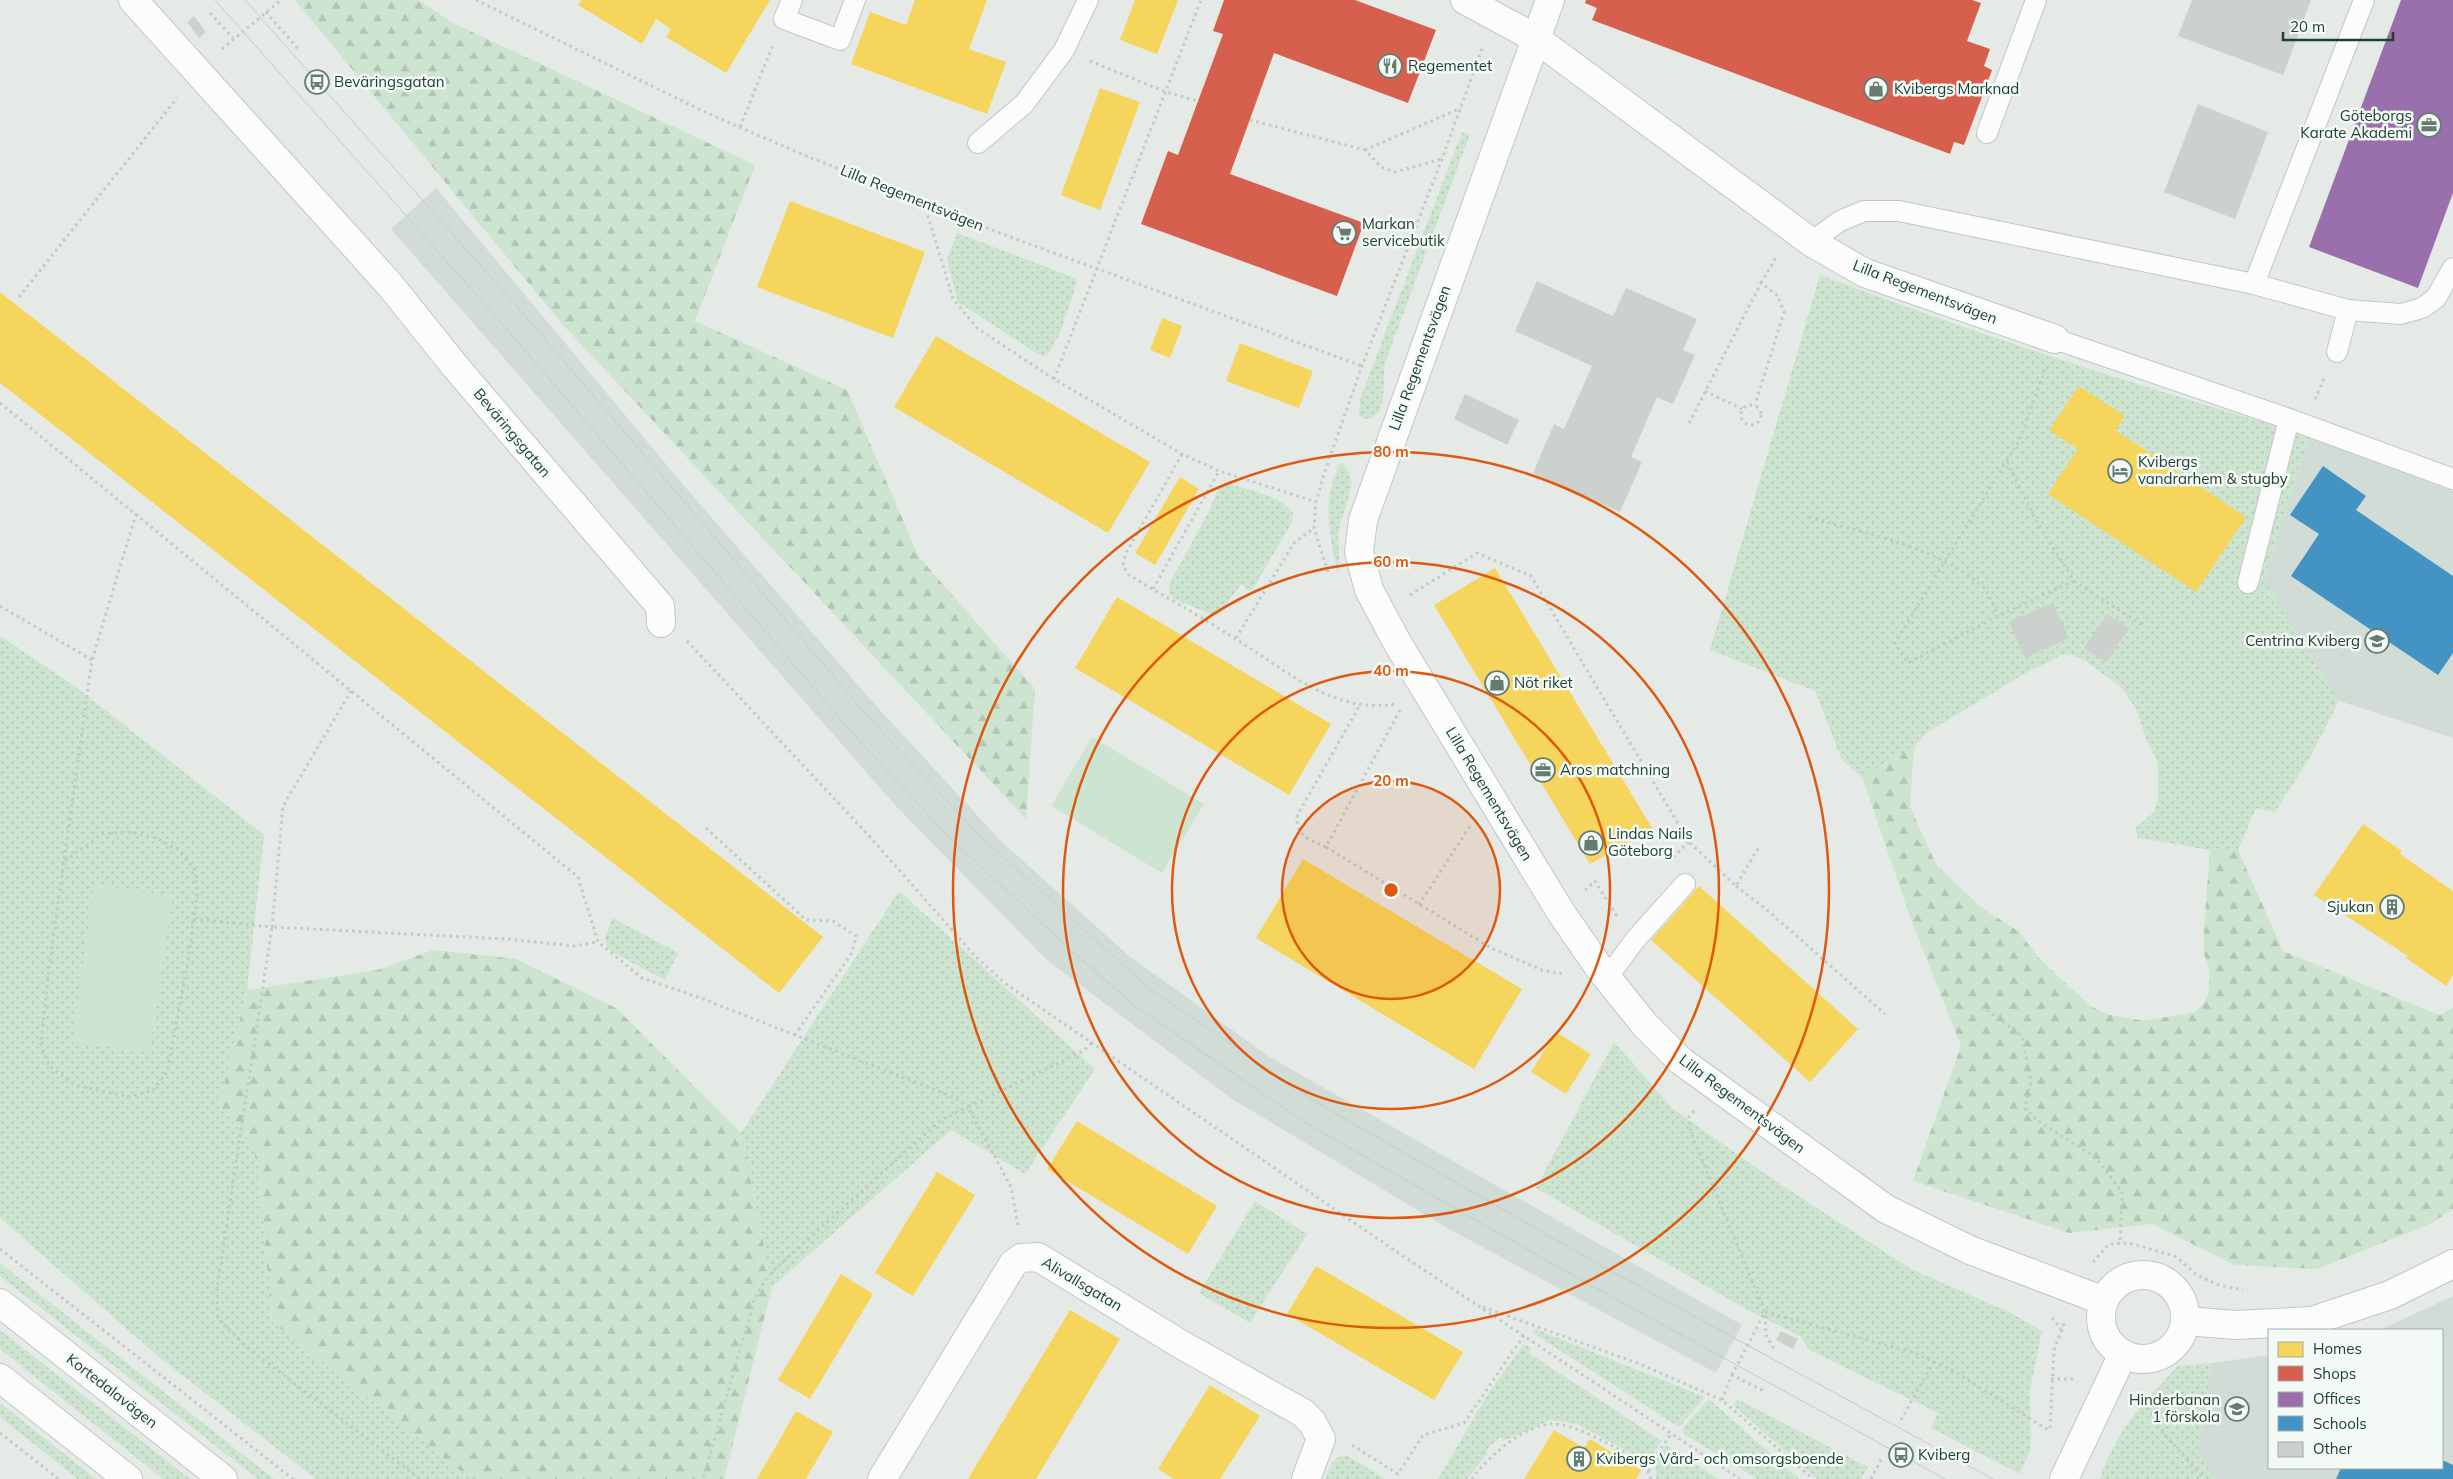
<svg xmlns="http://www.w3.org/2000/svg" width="2453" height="1479" font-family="Mulish,sans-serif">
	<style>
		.built { fill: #d2dcd6 }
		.grass { fill: url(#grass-dots) }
		.forest { fill: url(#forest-firs) }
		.garden { fill: #cde4d0 }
		.homes { fill: #f6d55c }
		.shops { fill: #d6604d }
		.offices { fill: #9970ab }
		.schools { fill: #4393c3 }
		.building { fill: #ccd1ce }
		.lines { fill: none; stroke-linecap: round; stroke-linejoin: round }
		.service-casing { stroke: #c2c7c4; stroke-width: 22 }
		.minor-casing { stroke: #c2c7c4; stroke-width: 30 }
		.secondary-casing { stroke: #c0c8c4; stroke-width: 30 }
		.path { stroke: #c1cac5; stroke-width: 3; stroke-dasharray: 2.5 4; stroke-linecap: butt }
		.service { stroke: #fbfcfb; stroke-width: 20 }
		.minor { stroke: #fbfcfb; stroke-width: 28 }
		.secondary { stroke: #fbfcfb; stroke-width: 28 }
		.tram { stroke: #c7cbc9; stroke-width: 1 }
		.ring { fill: none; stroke: #de580e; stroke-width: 2.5 }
		.labels { text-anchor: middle; stroke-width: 5; stroke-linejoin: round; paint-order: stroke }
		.poi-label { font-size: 15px; fill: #204033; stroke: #f3f9f5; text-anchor: start }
		.street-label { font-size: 15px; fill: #204033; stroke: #f3f9f5 }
		.centre { fill: #de580e; stroke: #f3f9f5; stroke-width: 2.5 }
		.ring-label { font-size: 15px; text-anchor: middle; font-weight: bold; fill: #de580e; stroke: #f3f9f5; stroke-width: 5; stroke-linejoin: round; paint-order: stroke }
	</style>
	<defs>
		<pattern id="grass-dots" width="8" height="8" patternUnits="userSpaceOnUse" patternTransform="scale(1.25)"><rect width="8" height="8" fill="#cde4d0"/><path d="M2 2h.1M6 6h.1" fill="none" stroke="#b0c5b3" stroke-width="1.8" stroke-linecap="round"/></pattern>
		<pattern id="forest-firs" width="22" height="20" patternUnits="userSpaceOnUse" patternTransform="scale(1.25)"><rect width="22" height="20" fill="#cde4d0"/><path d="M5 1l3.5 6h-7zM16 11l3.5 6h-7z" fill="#b0c5b3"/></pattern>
	</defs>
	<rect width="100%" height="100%" fill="#e5eae7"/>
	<!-- built -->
	<g class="built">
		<polygon points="436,188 685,487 879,709 1000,840 1128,955 1268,1056 1742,1325 1716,1373 1449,1229 1232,1099 1046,959 896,806 391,229"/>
		<polygon points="2310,436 2453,490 2453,738 2339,701 2264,580"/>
		<polygon points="2453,1296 2453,1479 2217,1479 2198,1455 2212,1363 2269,1355 2269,1468 2442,1468 2442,1330 2380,1330"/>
	</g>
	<!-- grass -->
	<g class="grass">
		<path d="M1462 132 1470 134 1385 363C1382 379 1390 420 1364 419L1359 416 1360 399Z"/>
		<polygon points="957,233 1075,278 1077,283 1059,335 1047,356 1039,355 958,302 947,260"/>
		<path d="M1820 275C1980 336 2145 388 2310 436L2264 580 2339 701 2309 759 2275 812 2256 808 2238 850H2210L2138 838 2135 828 2154 812 2158 799V762L2146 739 2136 709 2121 687 2084 660 2072 655H2062L2026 673 1926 733 1914 747 1862 777 1842 760 1815 691 1710 650Z"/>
		<path d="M1341 462C1348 468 1352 478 1351 486 1349 501 1341 516 1339 531 1337 546 1341 559 1338 573 1329 536 1321 498 1341 462Z"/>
		<path d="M1224 483C1248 490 1276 493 1293 513L1292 522 1251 592 1241 584 1217 617 1172 598 1169 593V584L1207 515 1220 486Z"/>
		<polygon points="0,636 76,687 264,835 247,990 219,1106 251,1142 258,1167 272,1322 471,1479 316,1479 159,1357 0,1218"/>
		<polygon points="899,891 1095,1069 1025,1174 951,1130 772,1287 741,1133"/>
		<path d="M613 918 678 953 665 980 612 952C600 941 607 932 613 918Z"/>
		<polygon points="1614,1042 1673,1109 1777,1182 1911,1269 2011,1313 2042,1331 2030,1390 2031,1448 2020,1474 1931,1428 1938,1413 1809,1350 1800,1336 1746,1309 1536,1188"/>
		<polygon points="1255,1201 1307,1234 1250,1323 1199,1293"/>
		<polygon points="0,1263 274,1479 258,1479 0,1276"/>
		<polygon points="1536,1329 1548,1334 1705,1397 1679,1427 1536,1335 1533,1332"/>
		<polygon points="0,1330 190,1479 163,1479 0,1349"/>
		<polygon points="1524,1344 1531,1348 1529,1353 1662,1441 1647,1462 1579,1425 1565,1422 1550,1420 1508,1439 1504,1440 1500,1437 1486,1450 1487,1454 1467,1479 1438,1479 1489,1392"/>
		<path d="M2212 1363 2198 1455 2217 1479H2100C2115 1431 2144 1402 2178 1366Z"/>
		<polygon points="1709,1399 1799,1479 1757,1479 1684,1434 1683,1428"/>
		<polygon points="1737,1399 1868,1467 1861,1479 1817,1479 1733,1405"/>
		<polygon points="0,1403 96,1479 78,1479 0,1417"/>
		<polygon points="1666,1445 1718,1479 1656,1479 1655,1461"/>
		<path d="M1345 1455 1351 1458 1385 1479H1325C1330 1469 1332 1457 1345 1455Z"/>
	</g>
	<!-- forest -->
	<g class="forest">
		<polygon points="295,0 419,0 453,23 755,165 695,321 847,390 919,557 1035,689 1026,819 563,325"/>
		<polygon points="1914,747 1910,807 1937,866 1982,908 2018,931 2039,958 2089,1005 2106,1014 2144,1021 2195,1012 2204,1003 2209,992 2209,967 2204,954 2204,928 2210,850 2238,850 2283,951 2439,1015 2453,1008 2453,1209 2430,1224 2317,1269 2235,1265 2152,1224 2069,1233 1913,1181 1961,1046 1913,925 1862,777"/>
		<polygon points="433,950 516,959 616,1008 741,1133 772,1287 724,1479 471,1479 272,1322 258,1167 251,1142 219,1106 247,990 377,970"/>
	</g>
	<!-- garden -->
	<g class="garden">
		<polygon points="1092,737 1204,804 1162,873 1051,806"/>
		<polygon points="94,885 172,896 150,1053 72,1042"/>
	</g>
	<!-- homes -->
	<g class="homes">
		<polygon points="581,0 770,0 726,73 666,37 671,29 656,19 642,44 578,5"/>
		<polygon points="915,0 987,0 969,49 1006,62 987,114 851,64 870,12 906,25"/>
		<polygon points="1135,0 1178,0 1157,54 1120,40"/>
		<polygon points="1100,88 1140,102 1100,210 1061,195"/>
		<polygon points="790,201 925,252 893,338 757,287"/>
		<polygon points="0,292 823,937 779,993 0,383"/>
		<polygon points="1162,318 1182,326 1170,358 1150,350"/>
		<polygon points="936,336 1150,462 1108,533 894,407"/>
		<polygon points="1240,343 1313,371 1299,408 1226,381"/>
		<polygon points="2079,386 2125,416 2115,430 2246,517 2196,592 2048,494 2078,449 2049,430"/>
		<polygon points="1180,477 1199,489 1155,565 1135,553"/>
		<polygon points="1495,568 1652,828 1590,864 1434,605"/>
		<polygon points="1117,597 1331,724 1289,795 1075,668"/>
		<polygon points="2363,824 2402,851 2400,854 2453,891 2453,975 2446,986 2406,958 2408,956 2314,895"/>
		<polygon points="1303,859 1522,989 1474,1069 1256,938"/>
		<polygon points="1699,886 1858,1029 1810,1082 1651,940"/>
		<polygon points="1556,1032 1591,1054 1566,1094 1531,1072"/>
		<polygon points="1077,1121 1217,1206 1188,1254 1047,1169"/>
		<polygon points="937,1172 975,1195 913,1296 875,1273"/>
		<polygon points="1316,1266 1463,1352 1434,1400 1287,1314"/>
		<polygon points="841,1274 873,1294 810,1399 778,1380"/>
		<polygon points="1070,1310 1120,1339 1036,1479 968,1479"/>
		<polygon points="1210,1385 1260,1416 1220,1479 1174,1479 1158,1469"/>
		<polygon points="796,1411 833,1432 806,1479 757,1479"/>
		<polygon points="1554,1430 1584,1448 1590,1439 1641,1470 1636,1479 1524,1479"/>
	</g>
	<!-- shops -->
	<g class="shops">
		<polygon points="1224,0 1355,0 1436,30 1408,103 1274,53 1230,174 1364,223 1337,296 1141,224 1168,151 1178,155 1223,34 1213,31"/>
		<polygon points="1586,0 1972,0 1981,3 1967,41 1990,49 1984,66 1992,70 1964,145 1954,142 1950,154 1592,20 1597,8 1585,3"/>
	</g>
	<!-- offices -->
	<polygon class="offices" points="2401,0 2453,0 2453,193 2418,288 2309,247"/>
	<!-- schools -->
	<g class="schools">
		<polygon points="2323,466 2366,496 2356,510 2453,576 2453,653 2438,675 2291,576 2319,534 2290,515"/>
		<polygon points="2442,1460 2453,1465 2453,1479 2336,1479 2341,1468 2442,1468"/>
	</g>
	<!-- building -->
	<g class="building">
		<polygon points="2192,0 2311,0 2283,75 2178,36"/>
		<polygon points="194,16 206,32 199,38 187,22"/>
		<polygon points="2198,104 2268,132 2235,219 2164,192"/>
		<polygon points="1537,281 1613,316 1626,288 1697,319 1683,350 1695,355 1673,404 1657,397 1631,457 1642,462 1620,512 1533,473 1554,424 1564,429 1592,366 1515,331"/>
		<polygon points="1465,394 1519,420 1507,445 1454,419"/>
		<polygon points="2053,603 2069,638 2025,658 2009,622"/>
		<polygon points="2107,614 2129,628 2106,662 2084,648"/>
		<polygon points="1781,1331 1798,1339 1793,1349 1776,1340"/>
	</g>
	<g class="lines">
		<!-- service casing -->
		<g class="service-casing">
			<g id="service">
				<polyline points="792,0 784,19 840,40 855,0"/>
				<polyline points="1987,133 2036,0"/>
				<polyline points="978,143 1024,104 1064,50 1088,0"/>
				<polyline points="1811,242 1840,221 1864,211 1899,211 2254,284 2348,310 2401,314 2422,308 2436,298 2453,268"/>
				<polyline points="2254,284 2364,0"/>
				<polyline points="2055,339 2289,419 2453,479"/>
				<polyline points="2337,352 2348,310"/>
				<polyline points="2248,583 2289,419"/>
				<polyline points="1607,978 1635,940 1685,884"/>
			</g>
		</g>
		<!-- minor casing -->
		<g class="minor-casing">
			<g id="minor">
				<polyline points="133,0 390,285 454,365 660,606 661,623"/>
				<polyline points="1465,0 1535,38 1811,242 1865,273 2055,339"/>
				<polyline points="1550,0 1363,520 1359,552 1369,590 1398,644 1560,911 1600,969 1645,1025 1681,1061 1886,1209 1970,1250 2104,1301"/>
				<circle cx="2143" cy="1317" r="42"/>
				<polyline points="2185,1321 2236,1325 2312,1321 2390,1295 2453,1264"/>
				<polyline points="882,1479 1013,1264 1021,1258 1038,1257 1182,1345 1303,1413 1312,1422 1321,1439 1306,1479"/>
				<polyline points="2064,1479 2123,1354"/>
			</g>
		</g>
		<!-- secondary casing -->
		<g class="secondary-casing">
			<g id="secondary">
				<polyline points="0,1303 223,1479"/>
				<polyline points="0,1378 128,1479"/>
			</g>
		</g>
		<!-- path -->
		<g class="path">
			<polyline points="476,0 709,114 804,155 1005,235 1362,366"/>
			<polyline points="266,12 299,50"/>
			<polyline points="210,13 233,38"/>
			<polyline points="222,49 281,0"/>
			<polyline points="1090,61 1166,92 1198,101"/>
			<polyline points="1250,120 1365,150 1381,167 1395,172 1442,159"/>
			<polyline points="740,127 773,45"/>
			<polyline points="1365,150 1461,108"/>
			<polyline points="924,203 953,299 977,328 1054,379 1182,454 1219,471 1316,502"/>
			<polyline points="1761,283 1777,256"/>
			<polyline points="19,297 177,98"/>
			<polyline points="1054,379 1201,0"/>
			<polyline points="1705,391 1742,409"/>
			<polyline points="2315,399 2325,377"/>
			<polyline points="0,403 578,877 598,942 642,978 698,997 953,1097 968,1107 941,1120 775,1269 764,1282 755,1298 703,1479"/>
			<circle cx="1751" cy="415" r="10"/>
			<polyline points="1689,423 1761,283 1778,296 1784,312 1755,405"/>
			<path d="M1182 454 1125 555 1123 566 1129 575C1164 596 1200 616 1234 638 1284 668 1333 715 1396 704"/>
			<polyline points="2007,462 2037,522 2074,581 1998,616 1908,663 1895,643 2020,439 2045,369"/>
			<path d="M1809 517C1866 534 1935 546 1982 586 1989 592 1994 607 1998 616"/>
			<polyline points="1328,572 1314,528 1316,502 1324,474 1362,366 1442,159 1483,46"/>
			<polyline points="2074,581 2142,625"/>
			<polyline points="1153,589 1219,471"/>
			<polyline points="1410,595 1477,553 1531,576 1689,842 1736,886 1760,845"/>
			<polyline points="0,606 92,660"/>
			<polyline points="1236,638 1294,543 1314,528"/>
			<polyline points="687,641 870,837 975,956 1006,984 1400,1254 1740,1479"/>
			<polyline points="1400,710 1326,847 1491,948 1542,970 1563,974"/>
			<polyline points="706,828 806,920 833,921 856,936 852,953 794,1036"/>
			<path d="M1326 847C1309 840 1293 835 1298 814L1360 705"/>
			<polyline points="1673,857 1689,842"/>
			<polyline points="65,861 102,834 131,832 156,838 178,850 195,870 197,896 188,961 167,1072 153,1090 130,1097 75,1085 49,1066 41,1044 48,976 92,660 136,514"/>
			<polyline points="1736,886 1766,909 1885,1014"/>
			<polyline points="1585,890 1595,881 1616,915 1618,913"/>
			<polyline points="1419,905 1470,826"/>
			<polyline points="194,919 272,927 283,806 351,691"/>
			<polyline points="1987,1010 2022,1036 2031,1081 2025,1108 2038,1121 2095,1157 2122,1192 2120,1243"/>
			<polyline points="1694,1111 1689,1117 1691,1133 1765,1312 1766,1335 1774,1349"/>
			<polyline points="1018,1225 1011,1187 968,1107 1083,1051 1093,1042"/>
			<polyline points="0,1249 293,1479"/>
			<polyline points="2093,1262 2109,1244 2129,1243 2175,1256 2197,1275 2219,1285 2243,1290"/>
			<polyline points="1483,1307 1637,1363 1722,1400 1813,1479"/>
			<polyline points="2052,1318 2061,1329"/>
			<polyline points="1732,1375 1765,1312 1912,1352 1952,1370 2050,1431"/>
			<polyline points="2051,1379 2074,1379"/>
			<polyline points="2140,1397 2166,1436 2204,1479"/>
			<polyline points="1722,1400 1732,1375 1766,1392"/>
			<polyline points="1901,1420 1934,1361"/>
			<polyline points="2050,1428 2054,1350 2065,1321"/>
			<polyline points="0,1433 59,1479"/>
			<polyline points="1352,1445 1398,1474 1423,1435 1464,1423 1524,1335"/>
			<polyline points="1649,1471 1652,1461 1671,1434"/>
			<polyline points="420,1479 248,1348 218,1319 217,1288 272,927 507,939 574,946 598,942"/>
			<path d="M1472 1479C1488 1457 1524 1424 1553 1424 1575 1425 1596 1438 1615 1447 1629 1455 1647 1463 1651 1479"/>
			<polyline points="1871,1479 1883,1456"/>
		</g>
		<!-- service -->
		<use href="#service" class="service"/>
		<!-- minor -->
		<use href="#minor" class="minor"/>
		<!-- secondary -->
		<use href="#secondary" class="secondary"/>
		<!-- tram -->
		<g class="tram">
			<polyline points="215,0 511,334 854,735 950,838 1073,952 1135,1006 1309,1125 1581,1280 1945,1479"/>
			<polyline points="245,0 528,319 871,720 980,836 1150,989 1321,1105 1591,1260 1993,1479"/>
		</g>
	</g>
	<!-- distance rings -->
	<circle cx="1391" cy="890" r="109" fill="#de580e" fill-opacity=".12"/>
	<g class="ring">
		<circle cx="1391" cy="890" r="109"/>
		<circle cx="1391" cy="890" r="219"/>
		<circle cx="1391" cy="890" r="328"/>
		<circle cx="1391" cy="890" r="438"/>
	</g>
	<!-- icons -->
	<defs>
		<g id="restaurant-ring" transform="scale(1.25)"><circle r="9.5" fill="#f3f9f5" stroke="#657c72" stroke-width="1.5"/><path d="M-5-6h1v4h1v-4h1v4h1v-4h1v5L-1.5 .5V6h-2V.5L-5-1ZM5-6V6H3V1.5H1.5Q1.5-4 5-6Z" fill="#657c72"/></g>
		<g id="bus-ring" transform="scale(1.25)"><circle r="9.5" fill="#f3f9f5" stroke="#657c72" stroke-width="1.5"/><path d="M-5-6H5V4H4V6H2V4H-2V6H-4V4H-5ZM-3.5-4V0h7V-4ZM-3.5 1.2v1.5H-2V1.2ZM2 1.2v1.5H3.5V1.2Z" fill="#657c72"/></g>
		<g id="shop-ring" transform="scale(1.25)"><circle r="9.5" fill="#f3f9f5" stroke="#657c72" stroke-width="1.5"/><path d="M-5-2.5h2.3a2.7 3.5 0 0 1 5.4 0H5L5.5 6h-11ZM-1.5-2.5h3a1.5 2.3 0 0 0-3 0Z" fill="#657c72"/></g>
		<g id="office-ring" transform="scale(1.25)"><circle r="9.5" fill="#f3f9f5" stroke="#657c72" stroke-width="1.5"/><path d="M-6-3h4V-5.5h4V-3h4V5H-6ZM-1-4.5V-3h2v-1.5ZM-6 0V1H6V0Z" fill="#657c72"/></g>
		<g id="supermarket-ring" transform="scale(1.25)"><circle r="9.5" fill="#f3f9f5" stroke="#657c72" stroke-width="1.5"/><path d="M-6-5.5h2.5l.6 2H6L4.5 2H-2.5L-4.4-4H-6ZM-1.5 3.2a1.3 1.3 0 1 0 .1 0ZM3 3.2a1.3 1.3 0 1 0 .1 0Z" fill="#657c72"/></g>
		<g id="hotel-ring" transform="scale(1.25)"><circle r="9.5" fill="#f3f9f5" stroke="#657c72" stroke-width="1.5"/><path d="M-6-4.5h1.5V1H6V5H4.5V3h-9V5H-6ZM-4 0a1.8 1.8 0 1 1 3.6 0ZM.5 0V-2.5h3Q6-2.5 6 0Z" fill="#657c72"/></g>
		<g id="school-ring" transform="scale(1.25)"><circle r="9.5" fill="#f3f9f5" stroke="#657c72" stroke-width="1.5"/><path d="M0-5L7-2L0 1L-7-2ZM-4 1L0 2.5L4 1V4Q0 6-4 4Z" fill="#657c72"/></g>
		<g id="building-ring" transform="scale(1.25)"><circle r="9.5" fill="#f3f9f5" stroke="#657c72" stroke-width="1.5"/><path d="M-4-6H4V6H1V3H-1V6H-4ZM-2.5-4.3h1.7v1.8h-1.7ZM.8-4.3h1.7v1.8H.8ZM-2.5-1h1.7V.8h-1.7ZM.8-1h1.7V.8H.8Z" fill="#657c72"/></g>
	</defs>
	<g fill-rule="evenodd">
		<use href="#restaurant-ring" x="1390" y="66"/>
		<use href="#bus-ring" x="317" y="82"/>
		<use href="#shop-ring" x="1876" y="89"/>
		<use href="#office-ring" x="2429" y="125"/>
		<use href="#supermarket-ring" x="1344" y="233"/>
		<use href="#hotel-ring" x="2120" y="471"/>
		<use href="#school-ring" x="2377" y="641"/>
		<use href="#shop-ring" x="1497" y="683"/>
		<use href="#office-ring" x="1543" y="770"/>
		<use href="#shop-ring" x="1591" y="843"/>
		<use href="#building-ring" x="2392" y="907"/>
		<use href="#school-ring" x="2237" y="1409"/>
		<use href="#bus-ring" x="1901" y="1455"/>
		<use href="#building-ring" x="1579" y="1459"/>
	</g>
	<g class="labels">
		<!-- poi labels -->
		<g class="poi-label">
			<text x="1408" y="71">Regementet</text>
			<text x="334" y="87">Beväringsgatan</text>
			<text x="1894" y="94">Kvibergs Marknad</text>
			<text x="2412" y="121" text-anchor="end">Göteborgs<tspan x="2412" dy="17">Karate Akademi</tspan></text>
			<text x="1362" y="229">Markan<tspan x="1362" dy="17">servicebutik</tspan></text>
			<text x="2138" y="467">Kvibergs<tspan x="2138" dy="17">vandrarhem &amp; stugby</tspan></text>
			<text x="2360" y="646" text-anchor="end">Centrina Kviberg</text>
			<text x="1514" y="688">Nöt riket</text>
			<text x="1560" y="775">Aros matchning</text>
			<text x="1608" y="839">Lindas Nails<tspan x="1608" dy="17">Göteborg</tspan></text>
			<text x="2374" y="912" text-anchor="end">Sjukan</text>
			<text x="2220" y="1405" text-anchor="end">Hinderbanan<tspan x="2220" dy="17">1 förskola</tspan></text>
			<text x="1918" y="1460">Kviberg</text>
			<text x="1596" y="1464">Kvibergs Vård- och omsorgsboende</text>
		</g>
		<!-- street labels -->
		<g class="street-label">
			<text transform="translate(912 198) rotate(22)" y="5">Lilla Regementsvägen</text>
			<text transform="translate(1925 292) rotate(21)" y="5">Lilla Regementsvägen</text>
			<text transform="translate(1420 358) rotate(-70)" y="5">Lilla Regementsvägen</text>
			<text transform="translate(512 433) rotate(50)" y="5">Beväringsgatan</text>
			<text transform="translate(1489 794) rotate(59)" y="5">Lilla Regementsvägen</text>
			<text transform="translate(1742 1104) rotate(37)" y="5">Lilla Regementsvägen</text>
			<text transform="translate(1082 1284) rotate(31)" y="5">Alivallsgatan</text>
			<text transform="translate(112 1391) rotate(38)" y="5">Kortedalavägen</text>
		</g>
	</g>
	<circle cx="1391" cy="890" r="8" class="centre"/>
	<g class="ring-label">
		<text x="1391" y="457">80 m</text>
		<text x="1391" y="567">60 m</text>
		<text x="1391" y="676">40 m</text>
		<text x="1391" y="786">20 m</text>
	</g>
	<!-- legend -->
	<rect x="2268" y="1329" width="175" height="140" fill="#f3f9f5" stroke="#9fafa7"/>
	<rect x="2278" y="1342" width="25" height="15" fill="#f6d55c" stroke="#9fafa7"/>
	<text x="2313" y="1354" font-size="15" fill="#204033">Homes</text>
	<rect x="2278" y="1366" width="25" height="15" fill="#d6604d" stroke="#9fafa7"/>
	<text x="2313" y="1379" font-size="15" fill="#204033">Shops</text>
	<rect x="2278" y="1392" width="25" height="15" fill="#9970ab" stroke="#9fafa7"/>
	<text x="2313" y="1404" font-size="15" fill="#204033">Offices</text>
	<rect x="2278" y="1416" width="25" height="15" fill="#4393c3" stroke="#9fafa7"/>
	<text x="2313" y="1429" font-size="15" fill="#204033">Schools</text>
	<rect x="2278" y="1442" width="25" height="15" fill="#ccd1ce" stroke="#9fafa7"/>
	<text x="2313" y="1454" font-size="15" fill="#204033">Other</text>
	<!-- scale -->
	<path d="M2283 32v8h110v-8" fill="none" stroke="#204033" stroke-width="2.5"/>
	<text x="2290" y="32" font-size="15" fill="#204033" stroke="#f3f9f5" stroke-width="4" paint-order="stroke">20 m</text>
</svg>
